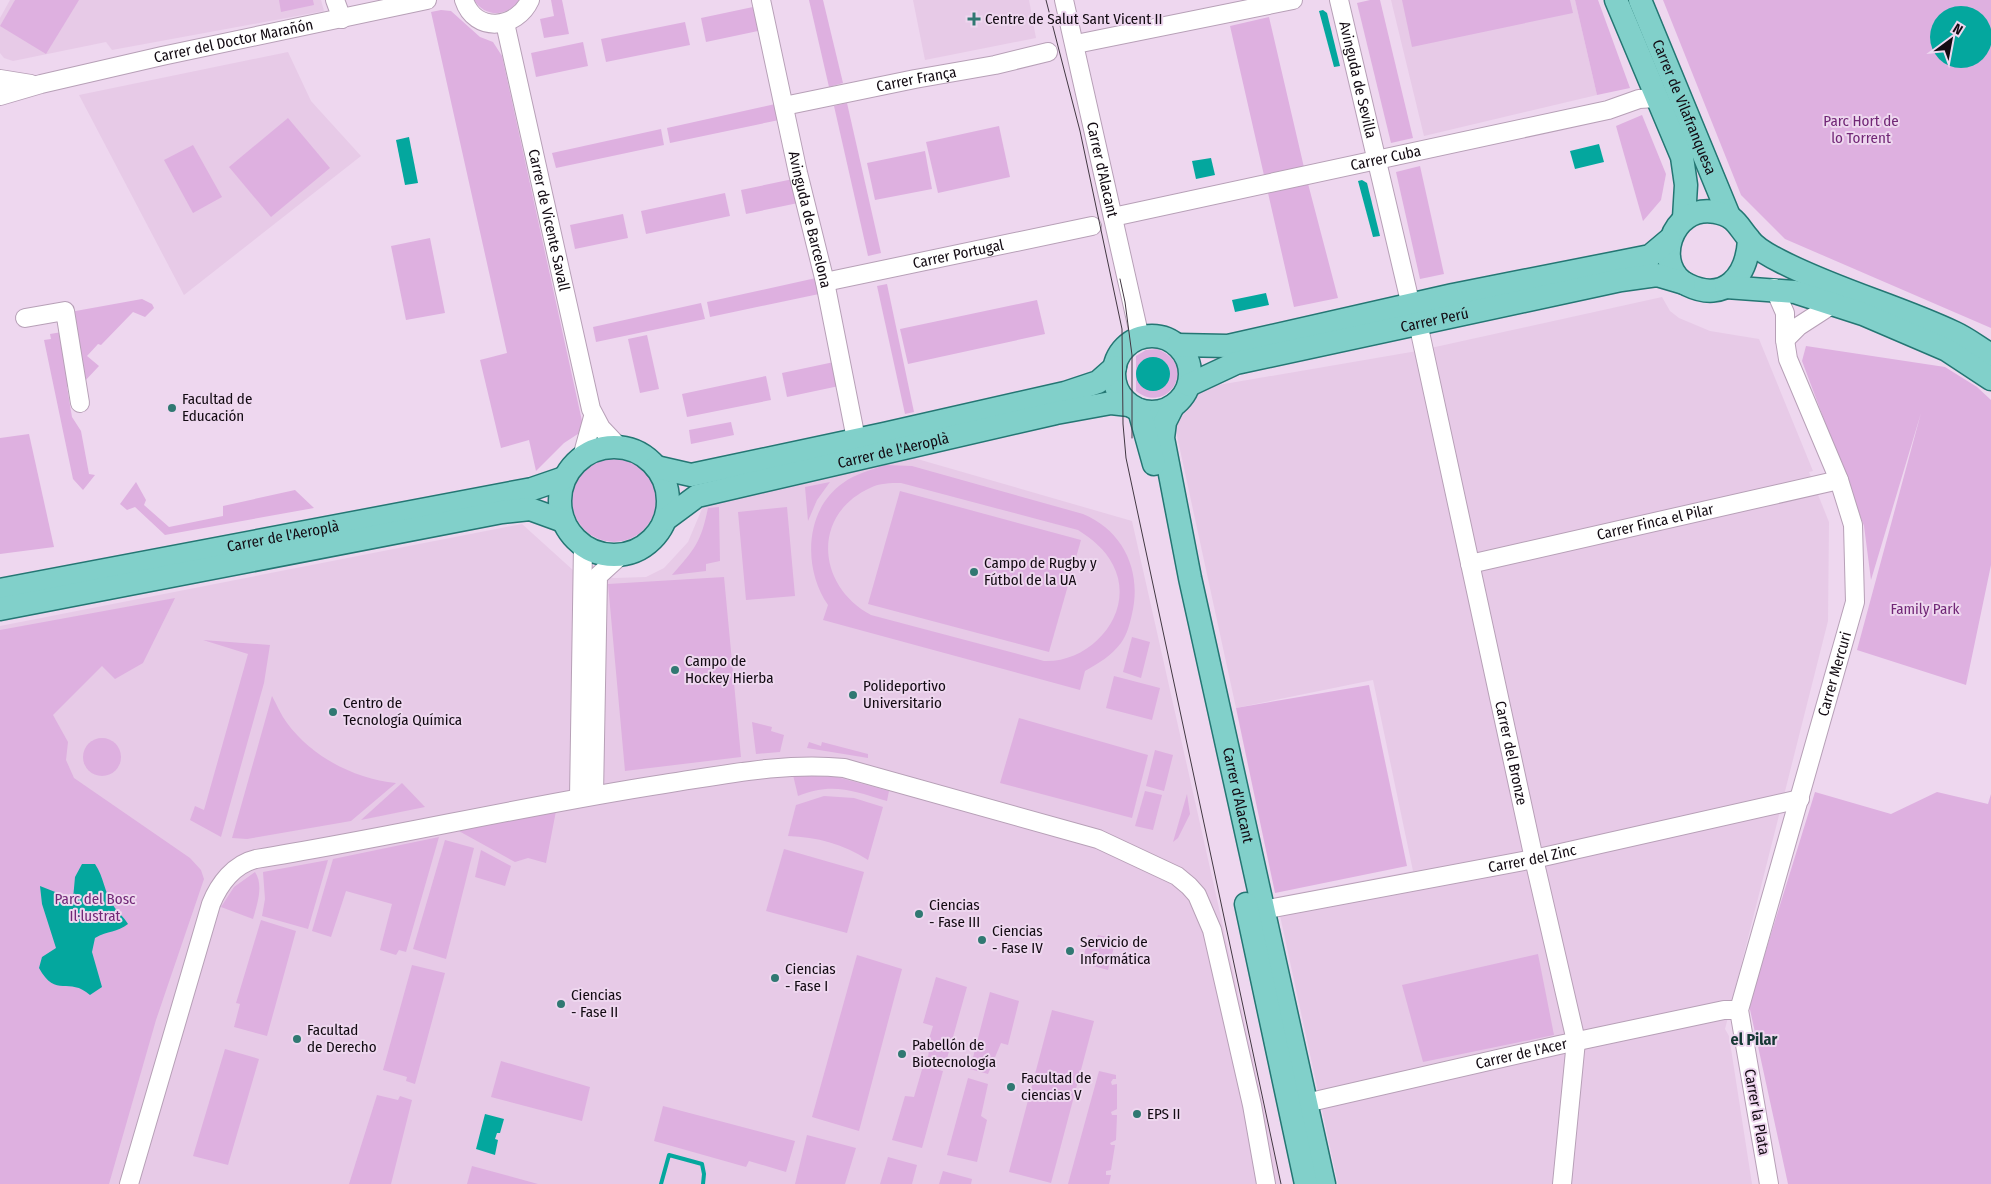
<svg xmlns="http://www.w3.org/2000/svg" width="1991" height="1184" font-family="'Fira Sans Condensed',sans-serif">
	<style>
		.built { fill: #e7cae7 }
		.green { fill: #deb0e0; fill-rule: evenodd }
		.water { fill: #04a79e }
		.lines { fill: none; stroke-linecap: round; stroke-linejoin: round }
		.stream { stroke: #04a79e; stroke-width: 4 }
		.minor-casing { stroke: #b7a0b7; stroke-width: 20 }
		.major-casing { stroke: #247673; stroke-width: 25 }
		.minor { stroke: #fff; stroke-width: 18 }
		.major { stroke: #81d0ca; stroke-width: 22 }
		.tram { stroke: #423742; stroke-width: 1 }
		.poi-dot { fill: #307872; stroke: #eed7ef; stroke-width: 2 }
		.labels { text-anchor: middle; stroke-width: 4; stroke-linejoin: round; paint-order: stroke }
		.poi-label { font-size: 15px; fill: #120a12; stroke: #eed7ef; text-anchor: start }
		.street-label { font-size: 15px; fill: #120a12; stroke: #eed7ef }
		.park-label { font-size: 15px; fill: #712776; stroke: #eed7ef }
		.neighbourhood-label { font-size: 16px; font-weight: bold; fill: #163835; stroke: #eed7ef }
	</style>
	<rect width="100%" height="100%" fill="#eed7ef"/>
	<!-- built -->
	<g class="built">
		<polygon points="10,0 321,0 324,11 112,50 106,42 13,61 4,58 0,53 0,18"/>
		<polygon points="913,0 1029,0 1036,38 925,60"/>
		<polygon points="1391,0 1575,0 1597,95 1424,136"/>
		<polygon points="288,52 311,101 361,156 184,295 79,95"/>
		<polygon points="1662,297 1670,311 1679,318 1710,331 1759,339 1813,471 1809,472 1829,522 1828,621 1725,1029 1729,1036 1752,1184 1338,1184 1276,897 1413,871 1373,680 1236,708 1174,422 1201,388 1417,351"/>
		<polygon points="900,454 1132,521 1281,1184 0,1184 0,626 522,524 574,571 614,578 646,577 664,568 688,542 704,504"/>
	</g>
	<!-- green -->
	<g class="green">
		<polygon points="15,0 79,0 46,54 0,26"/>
		<polygon points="279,0 313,0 314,5 281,12"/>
		<path d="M474 0H519C508 17 485 18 474 0Z"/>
		<polygon points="551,0 562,0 569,34 544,38 540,19 554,16"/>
		<polygon points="809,0 823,0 843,83 829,87"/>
		<polygon points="1370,0 1380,0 1413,138 1391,143 1357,3"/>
		<polygon points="1402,0 1570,0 1573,13 1412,47"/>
		<polygon points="1575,0 1598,0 1630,88 1597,95"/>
		<polygon points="1663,0 1991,0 1991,328 1785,239 1741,195"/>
		<polygon points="753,7 758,31 706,42 701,18"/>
		<polygon points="441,10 451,11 480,37 493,42 502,56 584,430 564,443 536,471 529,440 501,448 480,360 507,353 431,12"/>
		<polygon points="1269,17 1306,176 1338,298 1294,307 1230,26"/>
		<polygon points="685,22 690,45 606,62 601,39"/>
		<polygon points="583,42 588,66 536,77 531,53"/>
		<polygon points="847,103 881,253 868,256 834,106"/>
		<polygon points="775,104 779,120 670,143 667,128"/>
		<polygon points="1642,115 1666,174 1661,200 1643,221 1616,126"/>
		<polygon points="288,118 330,168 271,217 229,167"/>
		<polygon points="999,126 1010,177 938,193 926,142"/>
		<polygon points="661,129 664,145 556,168 552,153"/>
		<polygon points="193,145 222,197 193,213 164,160"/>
		<polygon points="925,151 932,189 875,200 867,163"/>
		<polygon points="1420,166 1444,274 1420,279 1396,172"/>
		<polygon points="793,179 798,203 746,214 741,190"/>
		<polygon points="725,193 730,216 646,234 641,211"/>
		<polygon points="623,214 628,238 575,249 570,225"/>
		<polygon points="430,238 445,313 406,320 391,246"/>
		<polygon points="816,278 819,294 710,317 707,302"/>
		<polygon points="887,284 914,412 905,414 877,286"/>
		<polygon points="142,299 152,304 154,308 145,317 133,312 101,345 98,344 87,356 99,366 83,383 70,312"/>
		<polygon points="1037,300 1045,334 908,364 900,329"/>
		<polygon points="701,303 705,319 596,342 593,327"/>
		<polygon points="62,332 72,385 67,387 72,417 81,431 89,474 95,475 83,490 73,479 44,340 51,339 50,334"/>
		<polygon points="647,335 659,389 640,393 628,339"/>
		<polygon points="1806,346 1945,367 1977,387 1991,400 1991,565 1966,685 1857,650 1921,413 1871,580 1864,526 1802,361"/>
		<path d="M1157 349C1200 365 1167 416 1136 391V356L1146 350Z"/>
		<polygon points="834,362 839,386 787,397 782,373"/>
		<polygon points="766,376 771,400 687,417 682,394"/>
		<polygon points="731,422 734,435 691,444 689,430"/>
		<polygon points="29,434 54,547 0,554 0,438"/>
		<circle cx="614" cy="500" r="42"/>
		<path d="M885 465 912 466 1083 514C1124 531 1142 572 1132 614 1130 623 1127 635 1121 643 1111 656 1099 663 1085 671L1080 690 823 620 828 605C803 569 804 510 843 483 855 474 871 470 885 465ZM901 483 1078 530C1092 539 1105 549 1113 565 1137 611 1092 663 1044 661L871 615C817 586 811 515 870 488 880 483 890 483 901 483Z"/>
		<polygon points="136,482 146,500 144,505 169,527 223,516 223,506 295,490 314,508 165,535 135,507 127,510 120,504"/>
		<polygon points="830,482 817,500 808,521 805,487"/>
		<polygon points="900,491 1081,540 1049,652 868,604"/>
		<path d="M719 507 720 561 706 564V571L672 575C695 549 701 542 708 508Z"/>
		<polygon points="787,507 795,596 746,600 738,512"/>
		<polygon points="724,577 741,757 625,771 608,584"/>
		<polygon points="175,598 143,663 115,679 102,666 53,715 68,742 66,760 74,778 190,858 201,870 204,879 156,1020 109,1184 0,1184 0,630"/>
		<polygon points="1132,637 1150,642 1141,678 1123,672"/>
		<polygon points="203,640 270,645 264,683 221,837 190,820 195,806 204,810 248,654"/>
		<polygon points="1114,676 1160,688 1152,720 1106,708"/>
		<polygon points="1369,685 1407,866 1275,893 1236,708"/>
		<path d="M272 696C277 705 281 715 287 723 312 757 355 779 396 783L351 821 247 839 232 838Z"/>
		<polygon points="1019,718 1148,755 1132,818 1000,783"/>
		<polygon points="752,722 772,727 771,731 784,735 780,752 756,754"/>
		<circle cx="102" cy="757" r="19"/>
		<polygon points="809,742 821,746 822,742 868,754 868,758 807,748"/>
		<polygon points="1155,750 1173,755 1164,791 1146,786"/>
		<path d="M793 775 837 777 889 791 887 801C853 791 832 782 798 796Z"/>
		<polygon points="402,783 425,807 361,820"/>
		<polygon points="1145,791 1162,795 1153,830 1135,826"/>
		<polygon points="1815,792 1891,814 1937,792 1988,804 1991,794 1991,1184 1788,1184 1749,1005"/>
		<polygon points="1187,794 1190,814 1178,838 1173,842"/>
		<path d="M824 796 854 798 883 807 868 860C844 844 817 837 788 836L796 805Z"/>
		<polygon points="556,811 546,863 528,858 515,862 457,830"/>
		<polygon points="439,837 406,952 399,950 396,955 380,950 392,904 346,891 331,937 312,931 333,859"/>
		<polygon points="445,840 474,848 446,959 413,949"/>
		<polygon points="784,849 864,872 847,933 766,911"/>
		<polygon points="481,850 511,866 505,886 475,877"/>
		<polygon points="328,860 308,929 262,916 265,899 263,872"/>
		<path d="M255 872C264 885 257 905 253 919L221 907 234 887Z"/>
		<polygon points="261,920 296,931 267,1036 234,1027 240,1004 236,1003"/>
		<polygon points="1098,935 1116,939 1108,970 1082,963 1088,939 1096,941"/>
		<polygon points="1538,954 1554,1035 1423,1062 1402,985"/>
		<polygon points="857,955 902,969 859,1131 812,1117"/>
		<polygon points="412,965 445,973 415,1084 406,1081 407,1077 383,1070"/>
		<polygon points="936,977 967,987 946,1062 928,1057 929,1050 926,1049 933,1026 923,1023"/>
		<polygon points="990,992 1019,1001 1008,1045 1001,1043 988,1074 970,1069"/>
		<polygon points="1052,1010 1094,1021 1051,1183 1009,1172"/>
		<polygon points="225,1049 259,1059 228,1165 193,1156"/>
		<polygon points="501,1061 590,1087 582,1121 491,1097"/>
		<polygon points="923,1066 943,1071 922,1148 892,1140 905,1096 914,1097"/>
		<polygon points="1099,1071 1116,1075 1116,1079 1113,1079 1111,1082 1112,1085 1117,1084 1117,1109 1111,1112 1112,1115 1117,1115 1116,1140 1110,1143 1111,1145 1115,1145 1111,1170 1106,1171 1106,1175 1111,1175 1109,1184 1068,1184"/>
		<polygon points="968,1078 988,1084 981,1116 987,1120 977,1162 947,1155"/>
		<polygon points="377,1095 398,1100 400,1096 412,1100 391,1184 349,1184"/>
		<polygon points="663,1106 795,1141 786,1172 749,1161 746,1167 654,1141"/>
		<polygon points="807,1135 856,1148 845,1184 795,1184"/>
		<polygon points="888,1157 917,1165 912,1184 880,1184"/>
		<polygon points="472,1166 538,1184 467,1184"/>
		<polygon points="943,1171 972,1179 971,1184 939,1184"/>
	</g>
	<!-- water -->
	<g class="water">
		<circle cx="1961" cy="37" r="31"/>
		<polygon points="1323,10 1327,13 1340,66 1334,67 1319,11"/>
		<polygon points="409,137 418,183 405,185 396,140"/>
		<polygon points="1599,144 1604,162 1575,169 1570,151"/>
		<polygon points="1211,158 1215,175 1196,179 1192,161"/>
		<polygon points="1362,180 1367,183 1380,236 1373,237 1358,181"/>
		<polygon points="1266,293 1269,305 1235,312 1232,300"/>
		<circle cx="1153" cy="374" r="17"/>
		<path d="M82 864H95C104 877 104 892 113 905 117 912 124 917 128 924 117 933 108 930 95 938L92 952 102 987 90 995C69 976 56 999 39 968L42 957 56 948 42 904 40 886 73 899 75 877Z"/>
		<polygon points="485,1114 504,1119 500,1133 497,1133 495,1139 498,1140 495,1155 476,1149"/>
	</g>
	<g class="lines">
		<!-- stream -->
		<polyline class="stream" points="661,1184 669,1155 702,1164 704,1174 703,1184"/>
		<!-- minor casing -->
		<g class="minor-casing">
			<g id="minor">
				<polyline points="335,0 342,19"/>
				<path d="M464 0C475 34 517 29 530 0"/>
				<path id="s1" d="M761 0 798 173 825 282 856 439"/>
				<path id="s2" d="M1064 0 1140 338"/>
				<path id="s3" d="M1339 0 1411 306"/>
				<path id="s4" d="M505 23 591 409 601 428 619 447"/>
				<polyline points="1076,44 1293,0"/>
				<polyline points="0,79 31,84"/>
				<path id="s5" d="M0 96 41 84 162 56 427 0"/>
				<path id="s6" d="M784 106 915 79 995 65 1048 52"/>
				<path id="s7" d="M1113 217 1608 110 1639 99 1657 98"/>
				<path id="s8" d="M825 282 1092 226"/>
				<polyline points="25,318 65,311 80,403"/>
				<path id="s9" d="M1418 323 1534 859 1576 1041 1562 1184"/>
				<polyline points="1785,340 1799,326 1833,304"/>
				<polyline points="582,457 593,417"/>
				<path id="s10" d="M1470 564 1839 480"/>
				<polyline points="594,795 598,576 621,555"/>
				<polyline points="579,798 583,546"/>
				<path id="s11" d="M1263 910 1534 859 1800 799"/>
				<path id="s12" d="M1306 1103 1559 1045 1724 1010H1739"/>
				<path d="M129 1184 211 904C219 884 234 864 256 859 393 837 527 805 664 784 724 775 783 762 844 768L1098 839 1177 876 1189 886 1197 895 1212 930 1252 1105 1266 1184"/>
				<path id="s13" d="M1769 1184 1739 1010 1855 602 1853 525 1839 480 1788 359 1785 340V313L1774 288"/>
			</g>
		</g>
		<!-- major casing -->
		<g class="major-casing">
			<g id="major">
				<polyline points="1616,0 1682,157 1686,185 1684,218"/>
				<path id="s14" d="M1640 0 1729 216"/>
				<path d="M1749 240C1747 276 1725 303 1688 285 1652 268 1670 204 1715 212 1736 216 1737 225 1749 239 1755 248 1770 256 1780 261 1836 290 1898 306 1955 333 1968 339 1979 348 1991 355"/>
				<polyline points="1726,287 1795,292 1863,314 1947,350 1991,379"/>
				<circle cx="1152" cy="374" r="38"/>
				<polyline points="1178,345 1228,346 1453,295 1615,263 1650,256 1669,240"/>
				<path id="s15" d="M1189 385 1236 363 1621 280 1657 275 1684 283"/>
				<path id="s16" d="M1173 406 1165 422 1163 438 1190 578 1324 1184"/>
				<polyline points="1139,410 1154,464"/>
				<circle cx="614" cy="501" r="54"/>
				<polyline points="656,467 691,475 884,434 1065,393 1098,382 1115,367"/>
				<path id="s17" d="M666 519 697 496 1056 413 1111 403 1129 405"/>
				<path id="s18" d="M0 590 532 489 564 478"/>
				<polyline points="0,609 502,512 530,509 563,521"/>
				<polyline points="1246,904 1306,1184"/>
			</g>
		</g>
		<!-- minor -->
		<use href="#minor" class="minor"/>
		<!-- major -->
		<use href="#major" class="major"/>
		<!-- tram -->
		<g class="tram">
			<polyline points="1046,0 1080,131 1122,329 1123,424 1126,458 1281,1184"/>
			<polyline points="1120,279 1125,302 1132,355 1132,438"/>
		</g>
	</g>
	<!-- markers -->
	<g class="poi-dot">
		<path d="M971.5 11.5h5v5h5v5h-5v5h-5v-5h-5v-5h5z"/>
		<circle cx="172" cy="408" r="5"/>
		<circle cx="974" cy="572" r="5"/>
		<circle cx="675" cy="670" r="5"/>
		<circle cx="853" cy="695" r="5"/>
		<circle cx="333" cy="712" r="5"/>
		<circle cx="919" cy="914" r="5"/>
		<circle cx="982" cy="940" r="5"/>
		<circle cx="1070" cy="951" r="5"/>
		<circle cx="775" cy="978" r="5"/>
		<circle cx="561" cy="1004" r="5"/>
		<circle cx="297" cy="1039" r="5"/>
		<circle cx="902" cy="1054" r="5"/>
		<circle cx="1011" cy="1087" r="5"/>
		<circle cx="1137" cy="1114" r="5"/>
	</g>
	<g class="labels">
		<!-- poi labels -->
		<g class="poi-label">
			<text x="985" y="24">Centre de Salut Sant Vicent II</text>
			<text x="182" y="404">Facultad de<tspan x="182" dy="17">Educación</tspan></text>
			<text x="984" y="568">Campo de Rugby y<tspan x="984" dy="17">Fútbol de la UA</tspan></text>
			<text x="685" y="666">Campo de<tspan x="685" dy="17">Hockey Hierba</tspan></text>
			<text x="863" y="691">Polideportivo<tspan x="863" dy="17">Universitario</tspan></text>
			<text x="343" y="708">Centro de<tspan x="343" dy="17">Tecnología Química</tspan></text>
			<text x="929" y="910">Ciencias<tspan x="929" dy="17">- Fase III</tspan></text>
			<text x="992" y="936">Ciencias<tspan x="992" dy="17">- Fase IV</tspan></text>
			<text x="1080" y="947">Servicio de<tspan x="1080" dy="17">Informática</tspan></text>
			<text x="785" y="974">Ciencias<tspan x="785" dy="17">- Fase I</tspan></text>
			<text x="571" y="1000">Ciencias<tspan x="571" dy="17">- Fase II</tspan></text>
			<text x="307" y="1035">Facultad<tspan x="307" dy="17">de Derecho</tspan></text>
			<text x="912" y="1050">Pabellón de<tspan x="912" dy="17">Biotecnología</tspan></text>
			<text x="1021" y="1083">Facultad de<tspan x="1021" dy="17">ciencias V</tspan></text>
			<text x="1147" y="1119">EPS II</text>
		</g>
		<!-- street labels -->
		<g class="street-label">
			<text dy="5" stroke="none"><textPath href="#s5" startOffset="240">Carrer del Doctor Marañón</textPath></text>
			<text dy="5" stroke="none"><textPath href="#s6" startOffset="135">Carrer França</textPath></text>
			<text dy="5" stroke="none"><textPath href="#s3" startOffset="82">Avinguda de Sevilla</textPath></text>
			<text dy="5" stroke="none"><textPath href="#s14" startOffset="116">Carrer de Vilafranquesa</textPath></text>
			<text dy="5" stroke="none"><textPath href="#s7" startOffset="279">Carrer Cuba</textPath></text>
			<text dy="5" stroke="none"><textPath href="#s2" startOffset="174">Carrer d'Alacant</textPath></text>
			<text dy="5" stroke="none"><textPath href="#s4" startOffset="202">Carrer de Vicente Savall</textPath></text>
			<text dy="5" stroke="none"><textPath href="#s1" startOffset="225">Avinguda de Barcelona</textPath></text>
			<text dy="5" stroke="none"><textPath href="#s8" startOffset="136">Carrer Portugal</textPath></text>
			<text dy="5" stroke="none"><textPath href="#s15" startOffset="255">Carrer Perú</textPath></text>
			<text dy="5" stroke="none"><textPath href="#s17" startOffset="240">Carrer de l'Aeroplà</textPath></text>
			<text dy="5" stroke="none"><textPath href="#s10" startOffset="190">Carrer Finca el Pilar</textPath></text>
			<text dy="5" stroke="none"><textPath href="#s18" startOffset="288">Carrer de l'Aeroplà</textPath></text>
			<text dy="5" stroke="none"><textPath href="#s13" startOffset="526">Carrer Mercuri</textPath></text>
			<text dy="5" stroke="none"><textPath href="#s9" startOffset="440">Carrer del Bronze</textPath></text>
			<text dy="5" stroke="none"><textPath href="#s16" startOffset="399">Carrer d'Alacant</textPath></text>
			<text dy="5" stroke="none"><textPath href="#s11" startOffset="274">Carrer del Zinc</textPath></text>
			<text dy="5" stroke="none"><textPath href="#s12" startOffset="221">Carrer de l'Acer</textPath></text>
			<text transform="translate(1757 1112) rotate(80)" y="5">Carrer la Plata</text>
		</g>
		<!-- park labels -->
		<g class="park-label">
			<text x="1861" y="126">Parc Hort de<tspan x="1861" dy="17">lo Torrent</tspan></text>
			<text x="1925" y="614">Family Park</text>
			<text x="95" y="904">Parc del Bosc<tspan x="95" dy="17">Il·lustrat</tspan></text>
		</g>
		<!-- neighbourhood labels -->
		<g class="neighbourhood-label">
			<text x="1754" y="1045">el Pilar</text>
		</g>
	</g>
	<!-- north arrow -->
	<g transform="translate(1951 40) rotate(32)" stroke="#eed7ef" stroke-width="4" paint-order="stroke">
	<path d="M0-4L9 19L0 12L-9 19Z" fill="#120a12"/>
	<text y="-8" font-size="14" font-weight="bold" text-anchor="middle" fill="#120a12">N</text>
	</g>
</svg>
